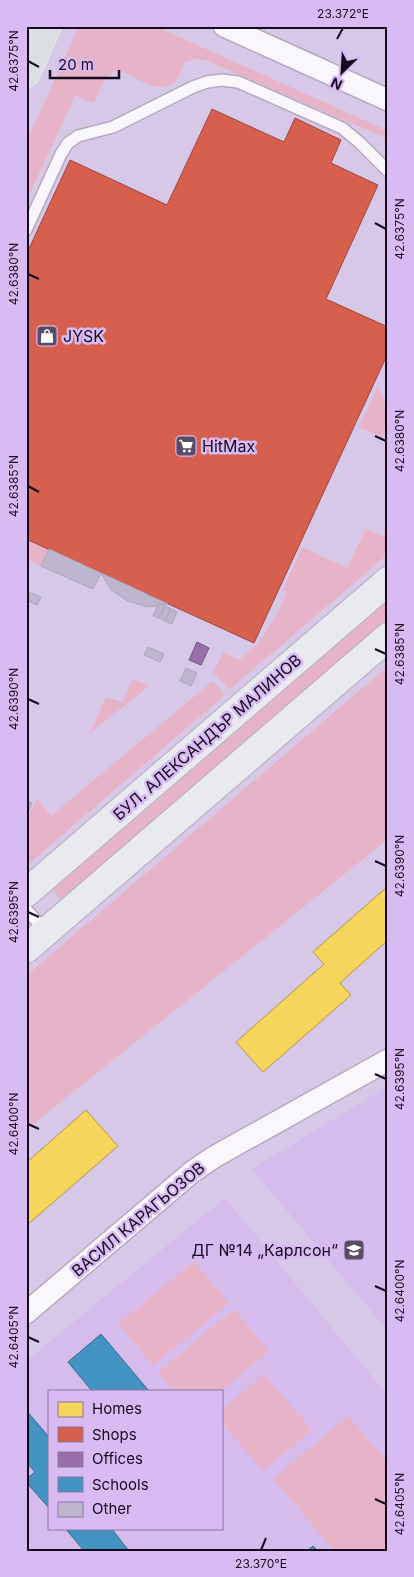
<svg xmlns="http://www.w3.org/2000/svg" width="414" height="1577" font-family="Inter,sans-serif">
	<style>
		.built { fill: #d6bced; fill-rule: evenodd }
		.green { fill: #e7b3c8 }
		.homes { fill: #f6d55c; stroke: #b39849 }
		.shops { fill: #d6604d; stroke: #9c463f }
		.offices { fill: #9970ab; stroke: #725181 }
		.schools { fill: #4393c3; stroke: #366a92 }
		.building { fill: #beb6cf; stroke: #aca4bd }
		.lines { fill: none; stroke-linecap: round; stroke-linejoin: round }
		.lane-casing { stroke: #b6a9c1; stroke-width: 14 }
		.street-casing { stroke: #b6a9c1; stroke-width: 24 }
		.secondary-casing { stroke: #b6a9c1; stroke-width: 30 }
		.primary-casing { stroke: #ede6f4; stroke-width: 30 }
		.lane { stroke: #f9f7fb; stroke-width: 11 }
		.street { stroke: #f9f7fb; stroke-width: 21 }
		.secondary { stroke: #e9eaef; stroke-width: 28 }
		.primary { stroke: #d8dee2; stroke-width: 28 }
		.ticks { fill: none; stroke: #160a1e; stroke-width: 2 }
		.labels { text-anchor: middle; stroke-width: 5; stroke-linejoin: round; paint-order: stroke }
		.poi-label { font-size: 16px; fill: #160a1e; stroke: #d9bbf4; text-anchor: start }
		.street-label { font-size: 16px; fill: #160a1e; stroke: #d9bbf4 }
		.neatline { fill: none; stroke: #160a1e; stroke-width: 2 }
		.ticks-label { font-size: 12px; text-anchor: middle; fill: #160a1e }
	</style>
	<rect width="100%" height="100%" fill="#d8c8e7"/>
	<!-- built -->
	<g class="built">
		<polygon points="388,1086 388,1331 252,1169"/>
		<path d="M225 1198 388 1396V1551H26V1361ZM49 1391H221V1528H49Z"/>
	</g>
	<!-- green -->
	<g class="green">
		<path d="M79 26H155L388 131V142L383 137 205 60 194 59 184 62C182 68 180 75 176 80 163 98 135 77 119 70 104 74 100 91 94 103L75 96 26 202V143Z"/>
		<path d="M378 386C388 407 392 416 382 437L359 427Z"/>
		<polygon points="388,527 388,554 229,690 213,672 223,652 239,660 257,645 277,614 287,592 283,590 302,547 347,568 366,529 383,536"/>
		<polygon points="26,539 49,549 41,566 26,559"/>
		<polygon points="388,601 388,619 61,900 53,890"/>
		<polygon points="388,666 388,839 26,1130 26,976"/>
		<polygon points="133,679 148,685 148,687 90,733 106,697 122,702"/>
		<polygon points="213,681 225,695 26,866 26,821 37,799 51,816"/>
		<polygon points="194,1261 229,1303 153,1366 118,1324"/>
		<polygon points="234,1309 269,1351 221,1391 173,1391 158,1372"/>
		<polygon points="264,1374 312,1430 263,1471 221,1422 221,1410"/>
		<polygon points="348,1416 388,1462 388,1551 335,1551 273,1479"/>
	</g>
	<!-- homes -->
	<g class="homes">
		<polygon points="388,886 388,940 340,983 351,995 263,1072 236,1042 324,964 313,952"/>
		<polygon points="86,1110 118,1146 26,1226 26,1163"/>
	</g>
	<!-- shops -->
	<polygon class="shops" points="212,109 284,142 295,118 341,140 331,163 378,185 326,299 388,327 388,353 254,643 26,539 26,255 70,160 167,205"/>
	<!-- offices -->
	<polygon class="offices" points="197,642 209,648 201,665 189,660"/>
	<!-- schools -->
	<g class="schools">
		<polygon points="101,1334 149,1391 92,1391 68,1362"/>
		<polygon points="26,1410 49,1437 49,1508 26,1482 26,1479 35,1472 26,1462"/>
		<polygon points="65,1528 111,1528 129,1551 84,1551"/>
		<polygon points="313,1546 318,1551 307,1551"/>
	</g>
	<!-- building -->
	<g class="building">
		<polygon points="49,549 101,573 93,589 41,566"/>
		<polygon points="101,573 134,588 168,604 148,607 128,601 111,590"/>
		<polygon points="26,591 41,597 37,605 26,600"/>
		<polygon points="159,603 165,606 159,618 153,616"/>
		<polygon points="165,606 171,609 165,621 159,618"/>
		<polygon points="171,609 177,612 172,624 165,621"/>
		<polygon points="148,647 164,654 160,662 144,655"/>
		<polygon points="186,668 197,673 191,686 180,681"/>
		<polygon points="26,800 32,803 26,817"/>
	</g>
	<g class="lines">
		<!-- lane casing -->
		<g class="lane-casing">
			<g id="lane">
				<polyline points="26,230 61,154 68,143 78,136 113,127 193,87 207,82 222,80 238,82 342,128 359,142 388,171"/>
				<polyline points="26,909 46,932"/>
			</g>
		</g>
		<!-- street casing -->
		<g class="street-casing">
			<g id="street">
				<polyline points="224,26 388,100"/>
				<polyline points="26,1313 192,1172 214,1157 388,1060"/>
			</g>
		</g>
		<!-- secondary casing -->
		<g class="secondary-casing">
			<g id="secondary">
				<polyline points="26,893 388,581"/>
				<polyline points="26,949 388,637"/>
			</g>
		</g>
		<!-- primary casing -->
		<g class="primary-casing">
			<polyline id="primary" points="26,73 47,26"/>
		</g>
		<!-- lane -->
		<use href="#lane" class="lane"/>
		<!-- street -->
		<use href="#street" class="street"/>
		<!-- secondary -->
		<use href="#secondary" class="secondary"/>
		<!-- primary -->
		<use href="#primary" class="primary"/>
	</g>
	<!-- ticks -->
	<path class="ticks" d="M337 39 343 28M28 61 39 67M375 223 386 229M28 274 39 279M375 436 386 441M28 486 39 492M375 649 386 654M28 699 39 704M375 861 386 866M28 912 39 917M375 1074 386 1079M28 1124 39 1129M375 1286 386 1291M28 1337 39 1342M375 1499 386 1504M261 1550 266 1538"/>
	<!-- icons -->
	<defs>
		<g id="shop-square" transform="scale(1.125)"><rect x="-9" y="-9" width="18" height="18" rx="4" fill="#5a4c64" stroke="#d9bbf4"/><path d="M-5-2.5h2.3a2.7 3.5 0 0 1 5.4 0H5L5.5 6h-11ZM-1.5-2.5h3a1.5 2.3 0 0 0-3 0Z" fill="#fff"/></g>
		<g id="supermarket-square" transform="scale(1.125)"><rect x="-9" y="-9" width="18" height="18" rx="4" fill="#5a4c64" stroke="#d9bbf4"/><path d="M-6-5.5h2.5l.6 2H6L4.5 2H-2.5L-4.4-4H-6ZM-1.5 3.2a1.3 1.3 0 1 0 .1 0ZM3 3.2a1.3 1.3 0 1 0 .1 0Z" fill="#fff"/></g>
		<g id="school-square" transform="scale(1.125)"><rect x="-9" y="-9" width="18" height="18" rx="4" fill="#5a4c64" stroke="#d9bbf4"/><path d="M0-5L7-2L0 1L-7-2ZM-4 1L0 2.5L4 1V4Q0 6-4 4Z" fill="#fff"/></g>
	</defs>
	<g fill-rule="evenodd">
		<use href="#shop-square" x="47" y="336"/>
		<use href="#supermarket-square" x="186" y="446"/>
		<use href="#school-square" x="354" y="1250"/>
	</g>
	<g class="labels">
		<!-- poi labels -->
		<g class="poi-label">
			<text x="63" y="342">JYSK</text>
			<text x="202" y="452">HitMax</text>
			<text x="338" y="1256" text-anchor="end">ДГ №14 „Карлсон“</text>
		</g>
		<!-- street labels -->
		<g class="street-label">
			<text transform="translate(207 737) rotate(-41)" y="6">БУЛ. АЛЕКСАНДЪР МАЛИНОВ</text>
			<text transform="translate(138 1219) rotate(-40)" y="6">ВАСИЛ КАРАГЬОЗОВ</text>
		</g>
	</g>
	<!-- border -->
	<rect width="414" height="1577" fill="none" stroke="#d9bbf4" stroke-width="55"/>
	<!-- legend -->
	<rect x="48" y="1390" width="175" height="140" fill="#d9bbf4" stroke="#8b749e"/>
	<rect x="58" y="1402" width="25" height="15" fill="#f6d55c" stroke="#8b749e"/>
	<text x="92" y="1414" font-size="15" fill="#160a1e">Homes</text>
	<rect x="58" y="1427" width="25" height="15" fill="#d6604d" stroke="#8b749e"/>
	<text x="92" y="1440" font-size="15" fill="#160a1e">Shops</text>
	<rect x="58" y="1452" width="25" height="15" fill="#9970ab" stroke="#8b749e"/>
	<text x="92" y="1464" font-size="15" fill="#160a1e">Offices</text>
	<rect x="58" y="1477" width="25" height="15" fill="#4393c3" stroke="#8b749e"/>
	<text x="92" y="1490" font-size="15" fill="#160a1e">Schools</text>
	<rect x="58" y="1502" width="25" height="15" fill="#beb6cf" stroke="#8b749e"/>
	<text x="92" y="1514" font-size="15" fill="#160a1e">Other</text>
	<!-- north arrow -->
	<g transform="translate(342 72) rotate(205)" stroke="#d9bbf4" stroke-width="4" paint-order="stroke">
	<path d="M0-4L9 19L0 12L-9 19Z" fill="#160a1e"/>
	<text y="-8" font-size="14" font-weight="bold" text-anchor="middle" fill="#160a1e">N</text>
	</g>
	<!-- scale -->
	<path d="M50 70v8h69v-8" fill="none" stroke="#160a1e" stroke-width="2.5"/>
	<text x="58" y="70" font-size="15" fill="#160a1e" stroke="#d9bbf4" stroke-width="4" paint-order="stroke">20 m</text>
	<rect x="28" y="28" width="358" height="1522" class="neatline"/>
	<g class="ticks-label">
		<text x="343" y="18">23.372°E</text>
		<text transform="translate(14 61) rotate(-90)" y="4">42.6375°N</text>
		<text transform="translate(400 229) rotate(-90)" y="4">42.6375°N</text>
		<text transform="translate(14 274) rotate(-90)" y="4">42.6380°N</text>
		<text transform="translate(400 441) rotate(-90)" y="4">42.6380°N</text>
		<text transform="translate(14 486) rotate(-90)" y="4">42.6385°N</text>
		<text transform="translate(400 654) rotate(-90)" y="4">42.6385°N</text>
		<text transform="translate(14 699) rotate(-90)" y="4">42.6390°N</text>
		<text transform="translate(400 866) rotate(-90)" y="4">42.6390°N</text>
		<text transform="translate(14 912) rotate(-90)" y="4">42.6395°N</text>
		<text transform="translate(400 1079) rotate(-90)" y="4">42.6395°N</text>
		<text transform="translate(14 1124) rotate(-90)" y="4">42.6400°N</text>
		<text transform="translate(400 1291) rotate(-90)" y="4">42.6400°N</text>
		<text transform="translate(14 1337) rotate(-90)" y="4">42.6405°N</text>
		<text transform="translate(400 1504) rotate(-90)" y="4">42.6405°N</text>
		<text x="261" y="1568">23.370°E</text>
	</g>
</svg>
